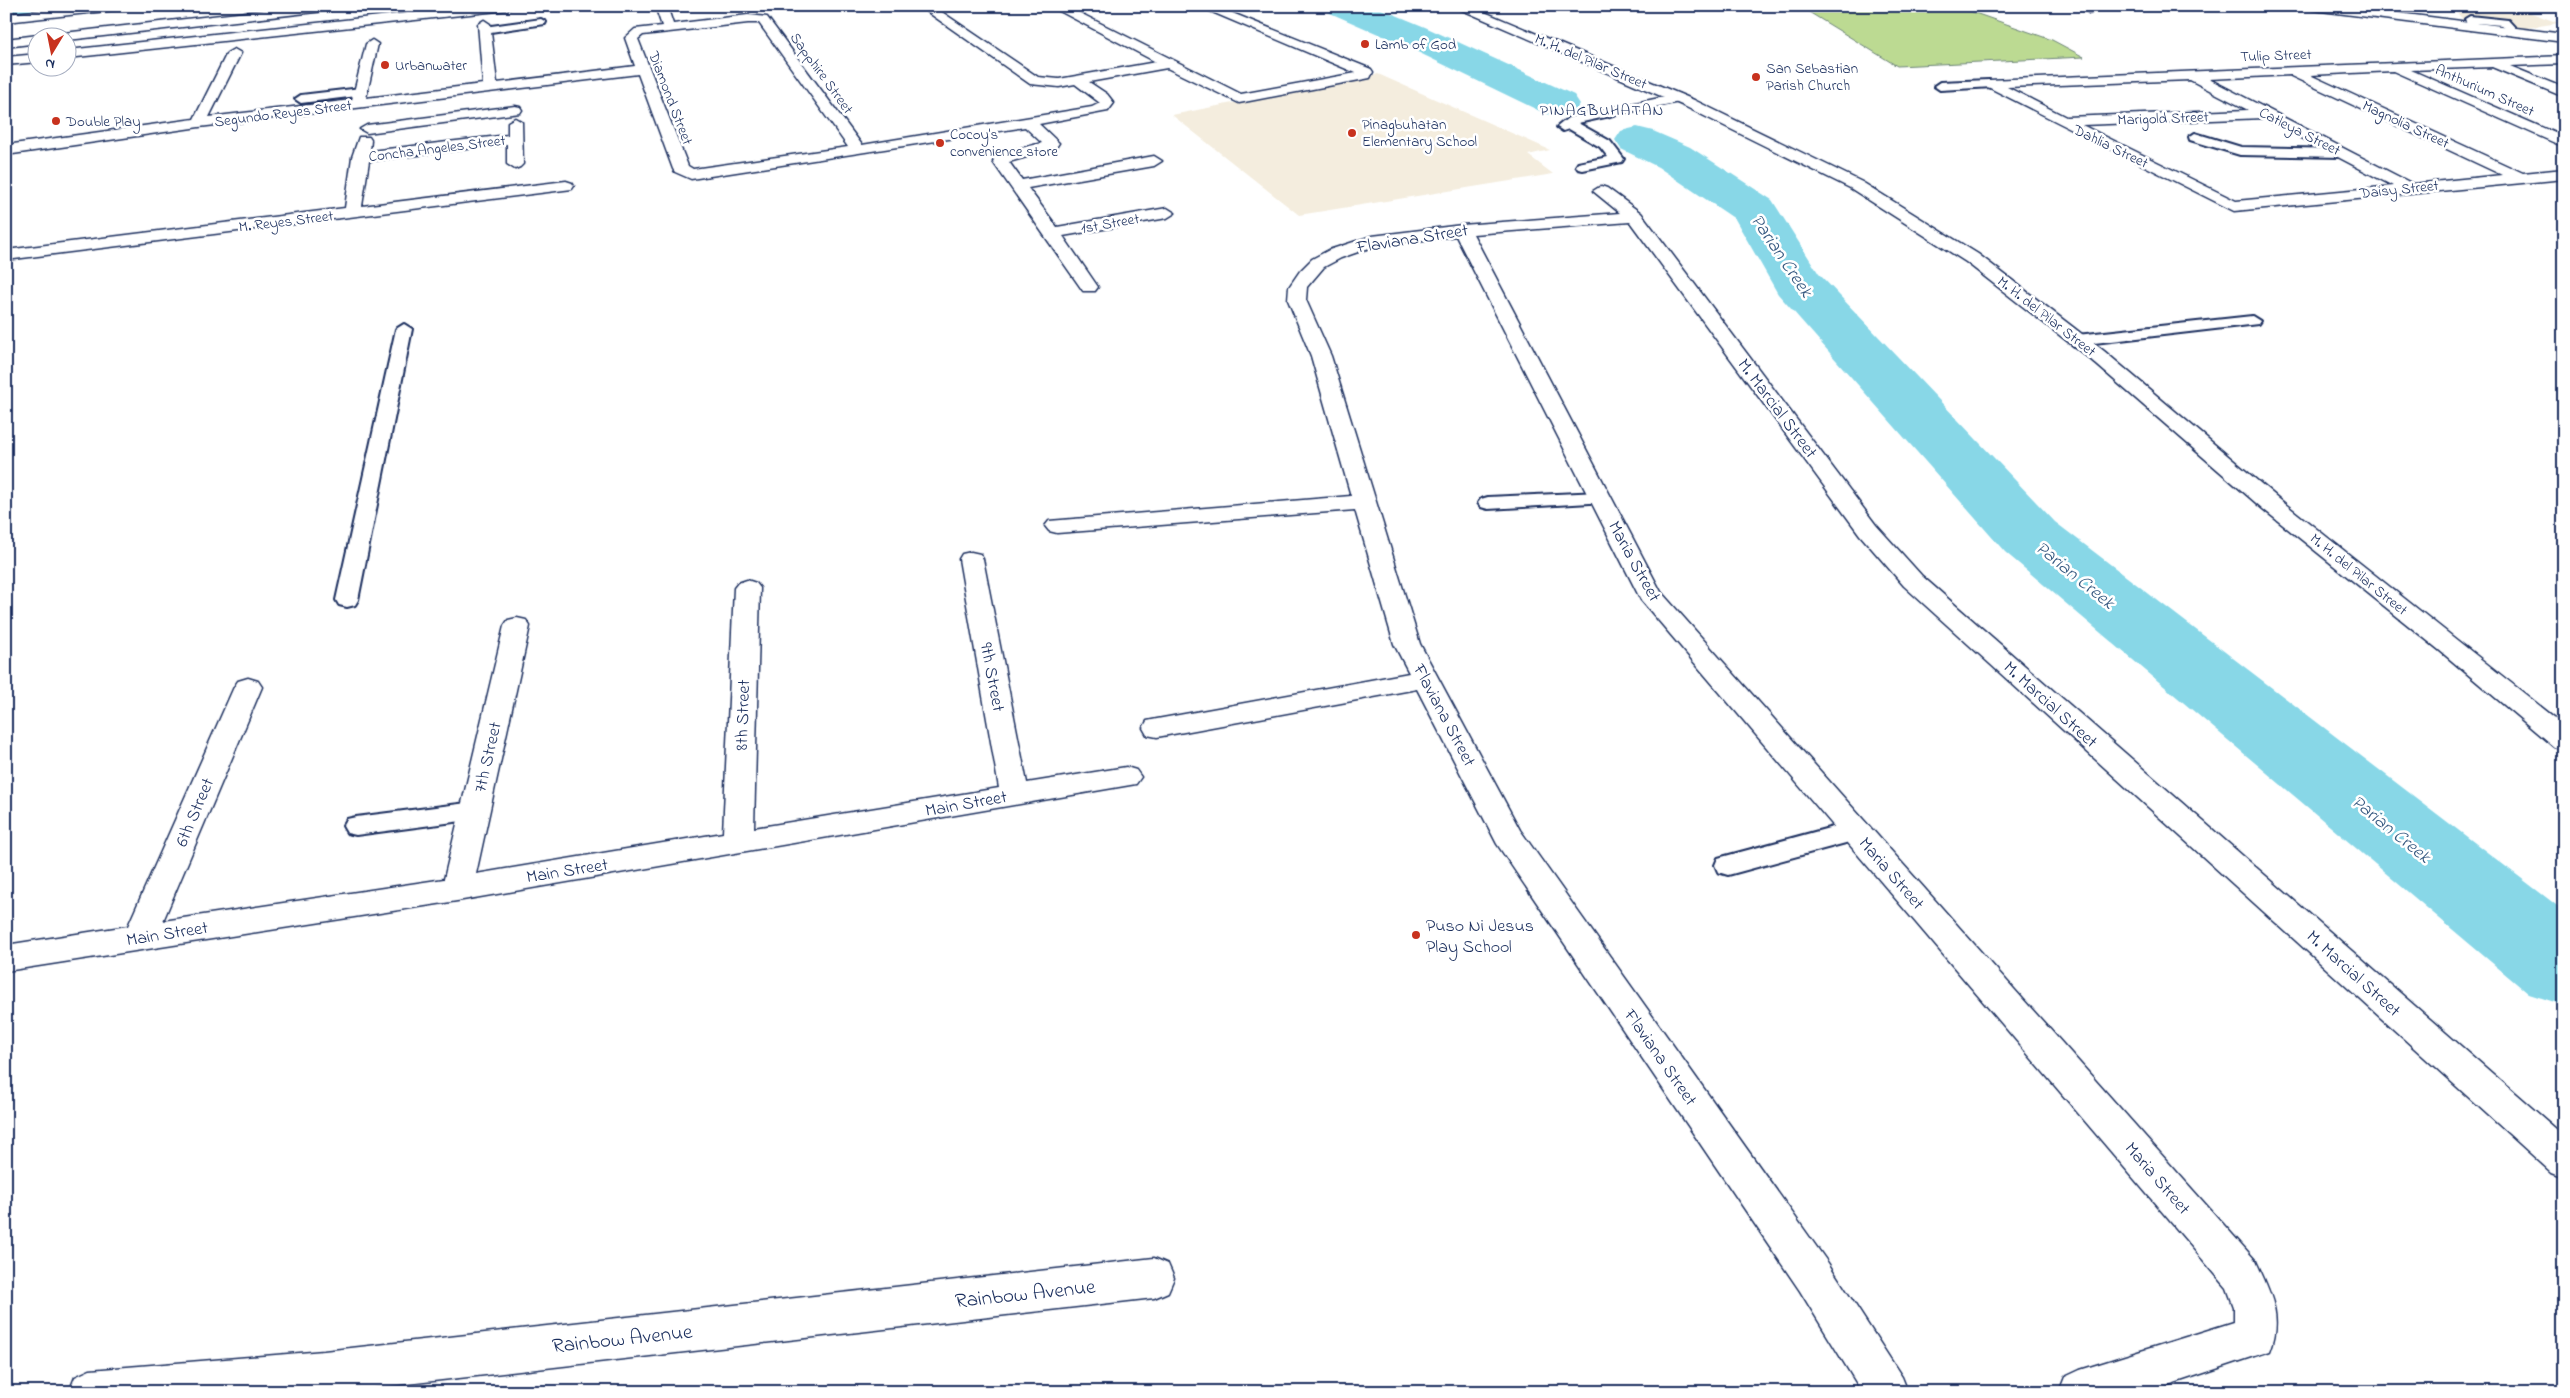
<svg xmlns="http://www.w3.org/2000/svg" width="2570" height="1398" font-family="'Indie Flower',sans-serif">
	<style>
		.built { fill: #f4edde }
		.green { fill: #bcda92; stroke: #6c8478 }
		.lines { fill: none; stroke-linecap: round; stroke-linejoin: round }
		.river { fill: #88d7e7; fill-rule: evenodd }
		.service-casing { stroke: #1b2f5e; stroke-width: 4 }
		.minor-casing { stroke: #1b2f5e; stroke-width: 3 }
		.tertiary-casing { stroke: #1b2f5e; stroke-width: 3 }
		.secondary-casing { stroke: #1b2f5e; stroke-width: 3 }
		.service { fill: #fff; fill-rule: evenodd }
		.minor { fill: #fff; fill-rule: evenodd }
		.tertiary { fill: #fff; fill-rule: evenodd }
		.secondary { fill: #fff; fill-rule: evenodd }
		.poi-dot { fill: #c8321e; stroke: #fff; stroke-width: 2 }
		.labels { text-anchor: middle; stroke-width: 5; stroke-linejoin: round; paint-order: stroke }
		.far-poi-label { font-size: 15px; fill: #1b2f5e; stroke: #fff; text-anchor: start }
		.far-street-label { font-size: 15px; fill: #1b2f5e; stroke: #fff }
		.far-quarter-label { font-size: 16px; letter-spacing: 1px; fill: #1b2f5e; stroke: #fff }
		.street-label { font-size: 18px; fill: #1b2f5e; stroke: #fff }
		.poi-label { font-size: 18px; fill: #1b2f5e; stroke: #fff; text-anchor: start }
		.water-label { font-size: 19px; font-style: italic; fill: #365980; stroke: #fff }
		.near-street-label { font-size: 21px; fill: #1b2f5e; stroke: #fff }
	</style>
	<rect width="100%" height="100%" fill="#fff"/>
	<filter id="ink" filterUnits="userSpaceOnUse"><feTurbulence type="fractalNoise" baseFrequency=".02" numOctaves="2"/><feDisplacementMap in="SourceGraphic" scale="10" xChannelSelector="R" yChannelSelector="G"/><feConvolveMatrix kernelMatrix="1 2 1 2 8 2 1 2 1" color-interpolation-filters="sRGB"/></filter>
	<g filter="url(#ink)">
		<!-- built -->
		<g class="built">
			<polygon points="2515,7 2559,23 2520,29 2464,21 2454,9"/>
			<polygon points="1378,74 1550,150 1528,155 1553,174 1299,215 1172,115"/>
		</g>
		<!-- green -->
		<polygon class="green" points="1799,6 1955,6 2052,40 2084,57 1897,66"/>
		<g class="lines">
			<!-- river -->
			<g class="river">
				<polygon points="6,6 41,6 36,13 6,21"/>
				<polygon points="1325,6 1374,6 1425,27 1574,95 1580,104 1574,113 1559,117 1544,113 1399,43 1330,13"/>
				<polygon points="1637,127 1653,131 1690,147 1772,200 1819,274 2055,522 2564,911 2564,1005 2529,994 2005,552 1778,294 1735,219 1658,167 1621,149 1615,140 1621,131"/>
			</g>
			<!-- service casing -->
			<g class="service-casing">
				<g id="service">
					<polygon points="2087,6 2098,6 2090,13 2085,10"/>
					<polygon points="2470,16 2508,20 2519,32 2514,35 2501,25 2477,23 2478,29 2470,29 2465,19"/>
					<polygon points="541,19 546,22 545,24 484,33 479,30 484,27"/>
					<polygon points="1989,80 1995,84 1993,87 1940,90 1934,86 1940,82"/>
					<polygon points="361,88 367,92 365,95 301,103 295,99 301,95"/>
					<polygon points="1606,109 1610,110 1612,113 1610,116 1578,123 1610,141 1624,159 1622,162 1583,170 1578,169 1576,166 1578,163 1608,157 1600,147 1569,129 1563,131 1557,127 1568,118"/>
					<polygon points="2195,133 2241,147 2341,149 2348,153 2341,157 2240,155 2190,140 2189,137"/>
					<polygon points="2252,316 2260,321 2258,324 2077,345 2069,340 2077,335"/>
					<polygon points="404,324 412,329 358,600 355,605 347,607 339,605 336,600 396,329"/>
					<polygon points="1600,492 1607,494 1610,498 1607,502 1488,509 1481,507 1478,503 1481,499 1488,497"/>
					<polygon points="475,802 484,804 488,811 484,818 356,835 347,833 343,826 347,819 356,817"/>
					<polygon points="1855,821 1864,824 1868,831 1864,838 1728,875 1718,872 1715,865 1718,858"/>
				</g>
			</g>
			<!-- minor casing -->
			<g class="minor-casing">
				<g id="minor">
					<polygon points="80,6 121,6 115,10 6,22 6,14"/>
					<polygon points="299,6 339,6 333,10 68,40 68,38 49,38 55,34"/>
					<path d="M655 6H667L673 24 748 15 767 17 862 145 1092 107 1100 103 1075 84 1059 87 1030 84 919 6H933L1038 77 1059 79 1156 62 1050 6H1066L1241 94 1356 73 1198 6H1215L1371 69 1373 72 1370 78 1365 79 1239 103 1167 68 1089 82 1107 94 1114 103 1108 111 1039 124 1059 143 1055 149 1009 162 1022 180 1154 156 1162 161 1154 166 1028 188 1057 227 1167 208 1175 213 1167 218 1063 236 1098 287 1095 291H1083L993 162 995 156 1001 153 1042 143 1025 127 691 179 675 172 673 169 638 74 199 127 6 155V145L194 119 227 53 234 49 241 53 209 117 352 100 366 44 372 40 378 44 366 98 483 84 478 24 484 20 490 24 497 83 635 66 625 38 635 29 662 26ZM748 23H759L848 147 693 169 688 166 638 39 643 35Z"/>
					<polygon points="38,35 43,38 38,38 38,43 6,47 6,39"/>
					<path d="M2564 56V64L2510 66 2564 88V97L2492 67 2411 70 2564 137V147L2393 71 2310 75 2523 173 2564 169V179L2234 211 1982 84 1989 80ZM2291 75V76L2502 175 2413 184 2209 79ZM2190 80 2248 110 2066 117 2007 87ZM2264 118 2393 186 2236 201 2082 125Z"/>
					<polygon points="1679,94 1686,98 1684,101 1606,117 1599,113 1606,109"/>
					<polygon points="515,106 520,107 522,110 520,113 367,133 360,129 367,125"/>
					<polygon points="515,118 522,122 523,164 520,167 515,169 507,164 507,144 369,161 362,206 566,181 572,183 574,186 572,189 6,260 6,250 345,208 352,157 359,137 369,137 371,140 370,151 508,135 508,122"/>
					<path d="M1601 186 1607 188 1641 213 1876 525 1922 576 2564 1136V1177L2551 1172 1904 586 1860 535 1630 222 1473 234 1661 592 2256 1261C2270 1293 2284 1316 2270 1351L2147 1392H2059L2065 1377 2080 1370 2234 1322V1307L2227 1288 1641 600 1456 236 1375 246 1341 258 1324 267 1307 287 1306 300 1331 356 1420 644 1520 830 1828 1263 1902 1377 1908 1392H1862L1800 1291 1497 844 1417 689 1157 737 1147 735 1143 728 1147 721 1157 719 1409 673 1394 644 1355 510 1057 533 1049 531 1045 526 1049 521 1351 496 1311 356 1288 300 1289 287 1300 271 1312 259 1329 250 1372 236 1462 225 1620 213 1593 191Z"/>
					<polygon points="971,552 980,554 983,559 1027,783 1126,767 1136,770 1141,777 1136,784 457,901 6,971 6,945 128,926 234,687 238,681 248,678 258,681 262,687 163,921 444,879 504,626 508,620 517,618 526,620 530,626 476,874 723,833 734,588 738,583 747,580 756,583 760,588 754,828 999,788 959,559 962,554"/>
					<polygon points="1154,1258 1168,1264 1174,1278 1168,1292 1154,1298 337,1392 69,1392 75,1377 90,1370 324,1351"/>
				</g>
			</g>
			<!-- tertiary casing -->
			<g class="tertiary-casing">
				<polygon id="tertiary" points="1453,6 1470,6 1694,100 1862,182 1978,254 2104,351 2279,499 2564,725 2564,750 2554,747 2439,650 2263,509 2090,359 1966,262 1850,188 1684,106"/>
			</g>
			<!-- secondary casing -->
			<g class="secondary-casing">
				<g id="secondary">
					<polygon points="472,6 513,6 507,10 68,58 68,50"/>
					<polygon points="2307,6 2343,6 2564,34 2564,42 2313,10"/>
					<polygon points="38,54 38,62 6,65 6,57"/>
				</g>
			</g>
			<!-- service -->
			<use href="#service" class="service"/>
			<!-- minor -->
			<use href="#minor" class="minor"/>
			<!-- tertiary -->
			<use href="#tertiary" class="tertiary"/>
			<!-- secondary -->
			<use href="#secondary" class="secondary"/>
		</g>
	</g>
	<!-- markers -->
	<g class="poi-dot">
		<circle cx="1365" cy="44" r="5"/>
		<circle cx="385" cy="65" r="5"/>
		<circle cx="1756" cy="77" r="5"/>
		<circle cx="56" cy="121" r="5"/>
		<circle cx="1352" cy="133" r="5"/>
		<circle cx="940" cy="143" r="5"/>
		<circle cx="1416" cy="935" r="5"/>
	</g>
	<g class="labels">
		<!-- far-poi labels -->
		<g class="far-poi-label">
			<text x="1375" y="49">Lamb of God</text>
			<text x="395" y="70">Urbanwater</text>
			<text x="1766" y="73">San Sebastian<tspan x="1766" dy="17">Parish Church</tspan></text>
			<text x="66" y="126">Double Play</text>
			<text x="1362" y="129">Pinagbuhatan<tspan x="1362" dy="17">Elementary School</tspan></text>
			<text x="950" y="139">Cocoy's<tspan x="950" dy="17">convenience store</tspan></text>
		</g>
		<!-- far-street labels -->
		<g class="far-street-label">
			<text transform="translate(2276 55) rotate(-2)" y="5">Tulip Street</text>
			<text transform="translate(1591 61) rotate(23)" y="5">M. H. del Pilar Street</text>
			<text transform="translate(822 73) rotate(54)" y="5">Sapphire Street</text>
			<text transform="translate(2485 90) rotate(24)" y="5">Anthurium Street</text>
			<text transform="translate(671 98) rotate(69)" y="5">Diamond Street</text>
			<text transform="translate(283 113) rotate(-7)" y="5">Segundo Reyes Street</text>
			<text transform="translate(2163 118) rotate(-2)" y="5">Marigold Street</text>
			<text transform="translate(2406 124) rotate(25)" y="5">Magnolia Street</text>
			<text transform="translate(2300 131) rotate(27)" y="5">Catleya Street</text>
			<text transform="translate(2111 146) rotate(26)" y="5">Dahlia Street</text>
			<text transform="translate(437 148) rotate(-7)" y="5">Concha Angeles Street</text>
			<text transform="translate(2399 189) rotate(-6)" y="5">Daisy Street</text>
			<text transform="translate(286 221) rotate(-7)" y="5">M. Reyes Street</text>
			<text transform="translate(1110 223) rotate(-10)" y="5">1st Street</text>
			<text transform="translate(2047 316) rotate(38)" y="5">M. H. del Pilar Street</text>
			<text transform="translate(2359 574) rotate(39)" y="5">M. H. del Pilar Street</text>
		</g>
		<!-- far-quarter labels -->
		<g class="far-quarter-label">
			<text x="1602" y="115">PINAGBUHATAN</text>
		</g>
		<!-- street labels -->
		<g class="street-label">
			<text transform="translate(1412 238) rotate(-9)" y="6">Flaviana Street</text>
			<text transform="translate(1778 408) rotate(53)" y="6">M. Marcial Street</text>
			<text transform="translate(1635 561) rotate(61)" y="6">Maria Street</text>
			<text transform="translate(993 677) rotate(79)" y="6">9th Street</text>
			<text transform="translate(2051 704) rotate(42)" y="6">M. Marcial Street</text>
			<text transform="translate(742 715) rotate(-88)" y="6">8th Street</text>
			<text transform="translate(1445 715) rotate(62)" y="6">Flaviana Street</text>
			<text transform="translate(487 757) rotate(-77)" y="6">7th Street</text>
			<text transform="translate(966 803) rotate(-10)" y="6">Main Street</text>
			<text transform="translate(194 812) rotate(-67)" y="6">6th Street</text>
			<text transform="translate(567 870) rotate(-9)" y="6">Main Street</text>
			<text transform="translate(1892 873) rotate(49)" y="6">Maria Street</text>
			<text transform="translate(167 933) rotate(-9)" y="6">Main Street</text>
			<text transform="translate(2354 973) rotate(42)" y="6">M. Marcial Street</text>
			<text transform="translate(1661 1057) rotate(55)" y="6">Flaviana Street</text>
			<text transform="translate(2158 1178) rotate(49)" y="6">Maria Street</text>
		</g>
		<!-- poi labels -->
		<g class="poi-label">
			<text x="1426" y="931">Puso Ni Jesus<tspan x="1426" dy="21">Play School</tspan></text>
		</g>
		<!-- water labels -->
		<g class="water-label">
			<text transform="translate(1783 255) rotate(56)" y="7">Parian Creek</text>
			<text transform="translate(2076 574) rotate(39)" y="7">Parian Creek</text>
			<text transform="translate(2392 828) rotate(39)" y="7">Parian Creek</text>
		</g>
		<!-- near-street labels -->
		<g class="near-street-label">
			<text transform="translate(1025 1293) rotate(-6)" y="7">Rainbow Avenue</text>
			<text transform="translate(622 1338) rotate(-6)" y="7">Rainbow Avenue</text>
		</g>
	</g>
	<!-- margin -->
	<rect width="2570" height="1398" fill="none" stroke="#fff" stroke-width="25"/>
	<rect x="12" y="12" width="2545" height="1373" fill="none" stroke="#1b2f5e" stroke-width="2" filter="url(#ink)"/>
	<!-- north arrow -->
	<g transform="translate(52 52) rotate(190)"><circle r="24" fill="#ffffff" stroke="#a4acbf"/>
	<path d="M0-4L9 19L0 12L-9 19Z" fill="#c8321e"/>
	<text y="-8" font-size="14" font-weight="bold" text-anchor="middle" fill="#1b2f5e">N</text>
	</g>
</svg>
